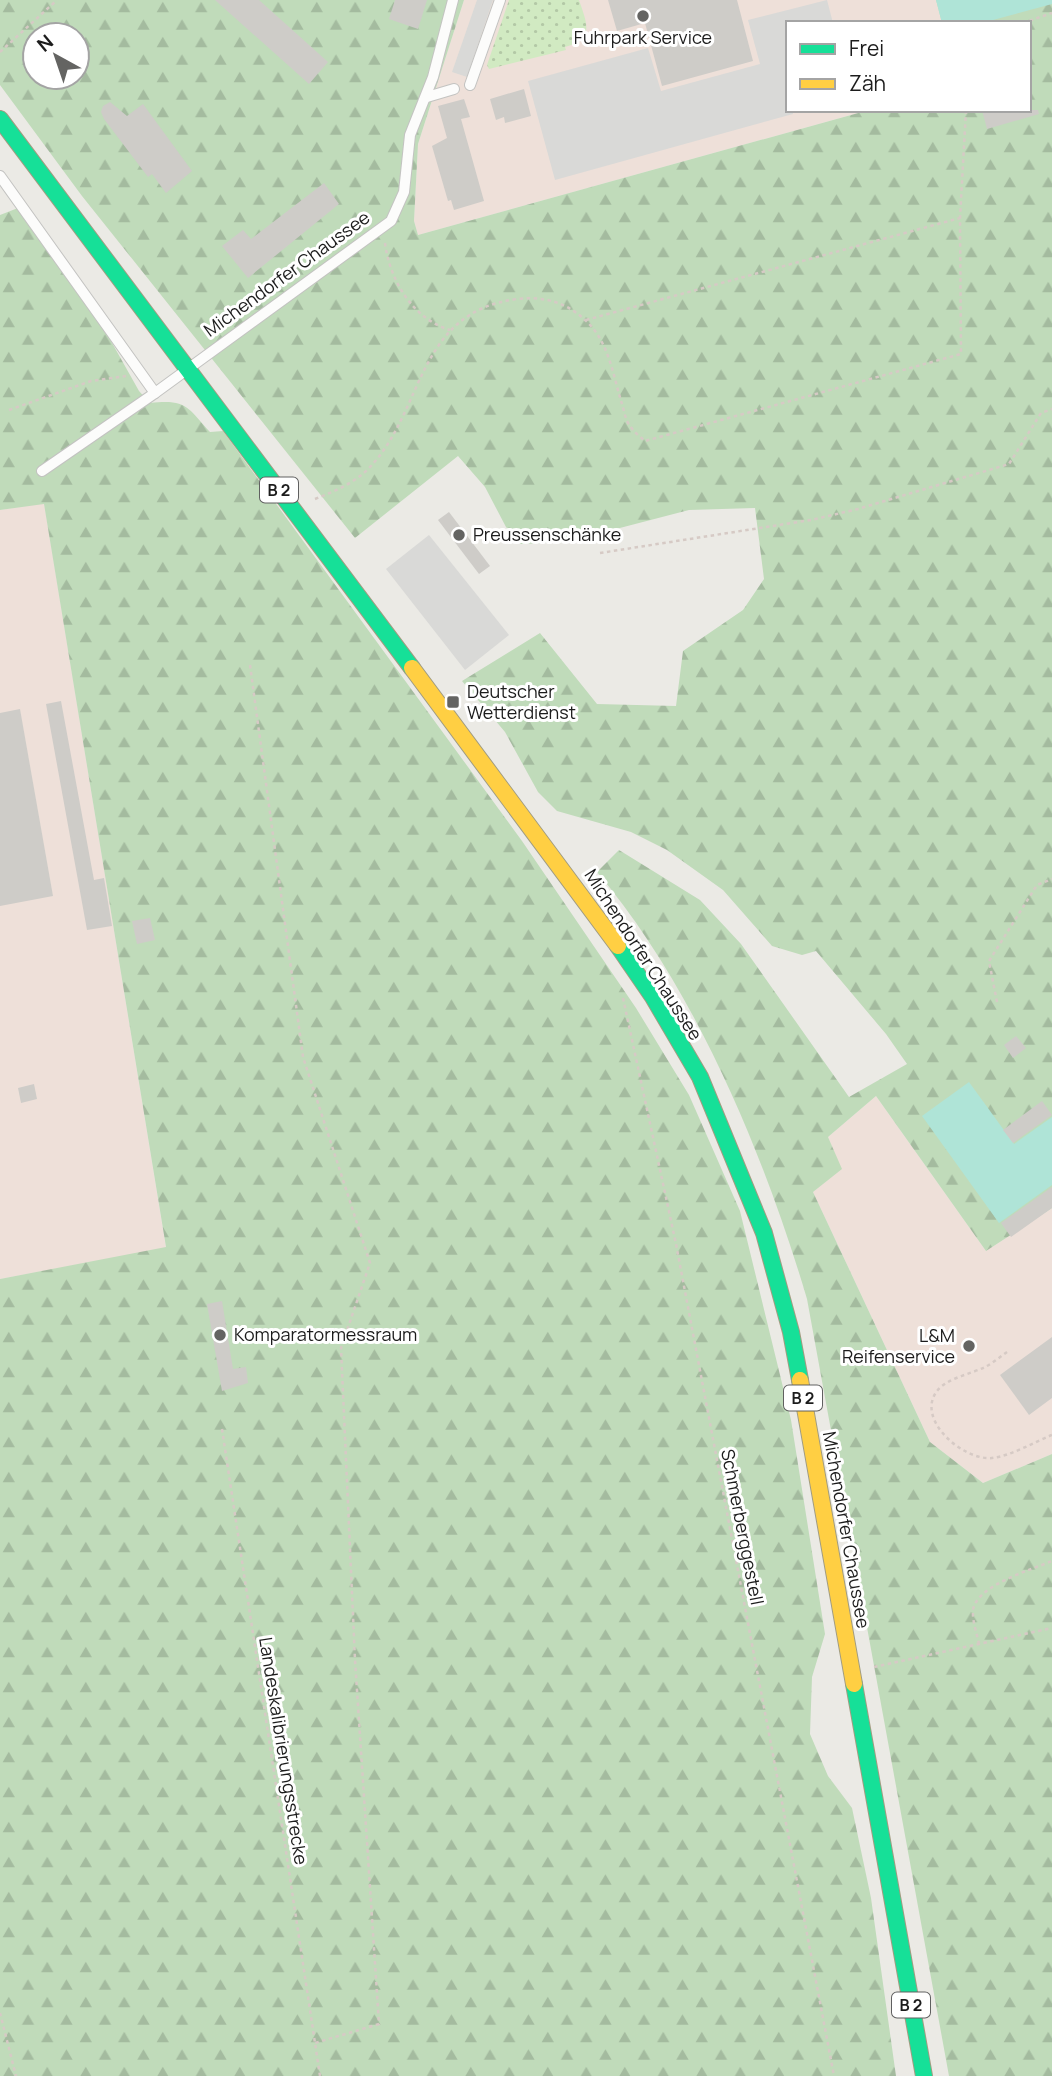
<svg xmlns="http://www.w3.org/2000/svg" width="1052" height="2076" font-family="Manrope,sans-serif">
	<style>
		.commercial { fill: #eee0d9 }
		.grass { fill: url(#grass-dots) }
		.forest { fill: url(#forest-firs); fill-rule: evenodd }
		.pitch { fill: #afe4d7 }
		.parking { fill: #d9d9d7 }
		.building { fill: #ceccc8 }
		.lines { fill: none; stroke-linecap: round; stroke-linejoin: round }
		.lane-casing { stroke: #c3c3c1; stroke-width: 12 }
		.fast-casing { stroke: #a19c81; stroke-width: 18 }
		.slow-casing { stroke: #a19c81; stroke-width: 18 }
		.path { stroke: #d6cac5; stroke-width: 2.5; stroke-dasharray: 3.5 3.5; stroke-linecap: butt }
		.lane { stroke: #fcfcfb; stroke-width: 10 }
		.fast { stroke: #16e098; stroke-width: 16 }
		.slow { stroke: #ffcf43; stroke-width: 16 }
		.poi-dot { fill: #646462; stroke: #fff; stroke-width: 2.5 }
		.labels { text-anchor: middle; stroke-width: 6; stroke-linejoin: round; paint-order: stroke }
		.shield { fill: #fff; stroke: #606060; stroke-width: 2 }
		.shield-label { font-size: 16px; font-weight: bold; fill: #1c1c1c }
		.poi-label { font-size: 18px; fill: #1c1c1c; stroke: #fff; text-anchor: start }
		.street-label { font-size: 18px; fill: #1c1c1c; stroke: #fff }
	</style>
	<defs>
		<pattern id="grass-dots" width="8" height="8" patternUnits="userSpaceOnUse" patternTransform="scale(1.75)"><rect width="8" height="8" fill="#d1eac2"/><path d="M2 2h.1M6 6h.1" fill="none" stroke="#b3c8a6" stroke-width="1.8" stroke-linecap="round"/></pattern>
		<pattern id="forest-firs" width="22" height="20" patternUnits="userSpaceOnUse" patternTransform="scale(1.75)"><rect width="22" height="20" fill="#c0dbba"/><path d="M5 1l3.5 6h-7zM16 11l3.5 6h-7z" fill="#a4bb9f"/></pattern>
	</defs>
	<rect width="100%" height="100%" fill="#ebeae5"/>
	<!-- commercial -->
	<g class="commercial">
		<polygon points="464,0 936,0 942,23 788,23 788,110 869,110 418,235 414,221 418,144"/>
		<polygon points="44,503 166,1248 0,1279 0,510"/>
		<polygon points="876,1096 986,1251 1052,1208 1052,1454 983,1483 930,1442 813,1192 841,1169 828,1137"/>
	</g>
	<!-- grass -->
	<path class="grass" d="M509 0H579C587 24 595 38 565 47L566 50 489 69 487 65Z"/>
	<!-- forest -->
	<g class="forest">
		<path d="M0 0H464L418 144 414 221 418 235 869 110H1029V23H942L936 0H1052V1208L986 1251 876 1096 828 1137 842 1169 813 1192 930 1442 983 1483 1052 1454V2076H949L807 1299C764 1154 695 988 597 872L619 850 700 900 741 944 849 1097 907 1064 886 1034 816 951 802 955 772 946 723 890 667 850 631 832 557 811 538 792 505 732 462 681 540 633 597 704 676 706 683 651 743 610 764 579 755 508 689 510 566 542 521 544 506 527 485 487 458 456 355 538 82 196 0 85ZM35 35H77V77H35Z"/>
		<path d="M18 208 107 334 139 391 150 403C187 399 187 407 210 432L223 431 522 841 636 1008 689 1095 740 1211 791 1420 825 1634 812 1677 810 1734 828 1776 852 1808 871 1898 896 2076H0V1279L166 1247 44 504 0 510V215Z"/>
	</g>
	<!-- pitch -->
	<g class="pitch">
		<polygon points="936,0 1052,0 1052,4 982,23 942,23"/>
		<polygon points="969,1082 1014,1144 1052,1117 1052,1185 999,1223 922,1116"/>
	</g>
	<!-- parking -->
	<g class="parking">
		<polygon points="477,0 493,0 467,77 452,72"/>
		<polygon points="827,0 833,23 788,23 786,86 788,110 792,110 793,114 555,180 528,81 648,48 661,91 760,64 748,20"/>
		<polygon points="429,535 509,635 465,670 386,569"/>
	</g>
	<!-- building -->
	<g class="building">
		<polygon points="215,0 259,0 328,62 309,84"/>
		<polygon points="395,0 427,0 418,29 389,19"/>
		<polygon points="608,0 737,0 753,61 662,86 645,23 617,31"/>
		<polygon points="524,89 531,116 505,123 504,117 496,120 490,99"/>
		<polygon points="464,99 470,117 461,119 484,201 454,210 451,200 448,201 432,146 447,138 438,106"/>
		<polygon points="110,102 127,116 143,104 192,171 166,193 152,174 148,177 104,119 101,112 103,106"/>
		<polygon points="982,110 1038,110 1039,114 987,129"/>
		<polygon points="324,183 339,204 248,278 222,246 243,230 251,239"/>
		<polygon points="449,512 490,566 479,574 438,520"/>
		<polygon points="61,701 94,880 104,878 112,926 87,930 46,704"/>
		<polygon points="20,709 53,896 0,906 0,713"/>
		<polygon points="150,918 155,940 137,944 132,921"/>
		<polygon points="1016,1036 1026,1048 1013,1058 1004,1045"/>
		<polygon points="34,1084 37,1099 21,1103 18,1088"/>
		<polygon points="1042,1101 1052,1115 1013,1143 1003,1130"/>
		<polygon points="1052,1187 1052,1208 1011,1237 1001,1223"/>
		<polygon points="222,1301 233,1369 246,1367 248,1383 222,1391 207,1304"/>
		<polygon points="1052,1337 1052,1398 1029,1415 1000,1375"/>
	</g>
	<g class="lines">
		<!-- lane casing -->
		<g class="lane-casing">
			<g id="lane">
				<polyline points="470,85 500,0"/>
				<polyline points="427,97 454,89"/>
				<polyline points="0,176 155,393"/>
				<polyline points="42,471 155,393 391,221 404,192 410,135 433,77 453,0"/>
			</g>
		</g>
		<!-- fast casing -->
		<g class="fast-casing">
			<g id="fast">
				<polyline points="0,119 412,668"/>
				<polyline points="618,946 653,997 700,1077 764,1233 791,1332 800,1380"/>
				<polyline points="854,1684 924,2076"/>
			</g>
		</g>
		<!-- slow casing -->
		<g class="slow-casing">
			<g id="slow">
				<polyline points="412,668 618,946"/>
				<polyline points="800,1380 854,1684"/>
			</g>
		</g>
		<!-- path -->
		<g class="path">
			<polyline points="1023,23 1052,13"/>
			<polyline points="0,52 57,0"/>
			<path d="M385 243C390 281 413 319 450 330"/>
			<polyline points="586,320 960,218"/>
			<polyline points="9,410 91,381 126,376"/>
			<path d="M315 499C335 491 355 483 370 467 425 409 416 312 517 299 543 296 566 302 585 320 608 340 613 374 621 401 624 409 625 420 630 426 634 432 640 437 645 441L961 354 960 218 966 110"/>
			<polyline points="600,553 811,520 858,509 1009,464 1041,413 1052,409"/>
			<polyline points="250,665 303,1057 370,1263 341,1348 355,1660 379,2024 315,2043"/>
			<polyline points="623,998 676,1244 834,2076"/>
			<polyline points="997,1002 989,961 1037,885 1052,879"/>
			<path d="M1007 1352C1000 1357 993 1363 985 1367 971 1374 947 1378 937 1391 915 1420 964 1461 992 1458 1011 1456 1034 1442 1052 1435"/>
			<polyline points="222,1429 320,2076"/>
			<path d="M979 1644C977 1634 972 1620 973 1610 977 1585 1031 1570 1052 1561"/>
			<polyline points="874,1667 1052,1628"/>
			<polyline points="0,2013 16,2076"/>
		</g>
		<!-- lane -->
		<use href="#lane" class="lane"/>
		<!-- fast -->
		<use href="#fast" class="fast"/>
		<!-- slow -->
		<use href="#slow" class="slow"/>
	</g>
	<!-- markers -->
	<g class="poi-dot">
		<circle cx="643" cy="16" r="7"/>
		<circle cx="459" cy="535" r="7"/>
		<rect x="446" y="695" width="14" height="14" rx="3.5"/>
		<circle cx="220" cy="1335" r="7"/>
		<circle cx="969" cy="1346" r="7"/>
	</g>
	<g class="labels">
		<!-- shield labels -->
		<g class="shield">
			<rect x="260" y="477.5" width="38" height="25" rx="5"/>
			<rect x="784" y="1385.5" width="38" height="25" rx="5"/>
			<rect x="892" y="1992.5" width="38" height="25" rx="5"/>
		</g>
		<g class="shield-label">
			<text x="279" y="496">B 2</text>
			<text x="803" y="1404">B 2</text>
			<text x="911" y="2011">B 2</text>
		</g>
		<!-- poi labels -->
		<g class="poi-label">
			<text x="643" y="44" text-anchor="middle">Fuhrpark Service</text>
			<text x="473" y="541">Preussenschänke</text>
			<text x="467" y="698">Deutscher<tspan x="467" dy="21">Wetterdienst</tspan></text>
			<text x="234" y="1341">Komparatormessraum</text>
			<text x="955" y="1342" text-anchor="end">L&amp;M<tspan x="955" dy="21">Reifenservice</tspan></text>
		</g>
		<!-- street labels -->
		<g class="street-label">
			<text transform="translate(287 274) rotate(-36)" y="6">Michendorfer Chaussee</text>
			<text transform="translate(643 955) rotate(57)" y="6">Michendorfer Chaussee</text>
			<text transform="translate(742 1527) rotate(79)" y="6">Schmerberggestell</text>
			<text transform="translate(846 1530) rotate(80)" y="6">Michendorfer Chaussee</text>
			<text transform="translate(283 1751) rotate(81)" y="6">Landeskalibrierungsstrecke</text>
		</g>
	</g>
	<!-- legend -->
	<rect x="786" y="21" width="245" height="91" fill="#ffffff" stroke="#a4a4a4" stroke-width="2"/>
	<rect x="800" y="44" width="35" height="10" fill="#16e098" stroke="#a4a4a4" stroke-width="2"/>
	<text x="849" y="56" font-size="21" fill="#1c1c1c">Frei</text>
	<rect x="800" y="79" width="35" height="10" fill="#ffcf43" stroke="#a4a4a4" stroke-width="2"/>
	<text x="849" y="91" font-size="21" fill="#1c1c1c">Zäh</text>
	<!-- north arrow -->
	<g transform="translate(56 56) rotate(320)"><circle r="33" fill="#ffffff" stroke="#a4a4a4" stroke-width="2"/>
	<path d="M0-5L12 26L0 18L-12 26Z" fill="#646462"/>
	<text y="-10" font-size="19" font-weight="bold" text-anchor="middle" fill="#1c1c1c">N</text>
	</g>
</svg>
